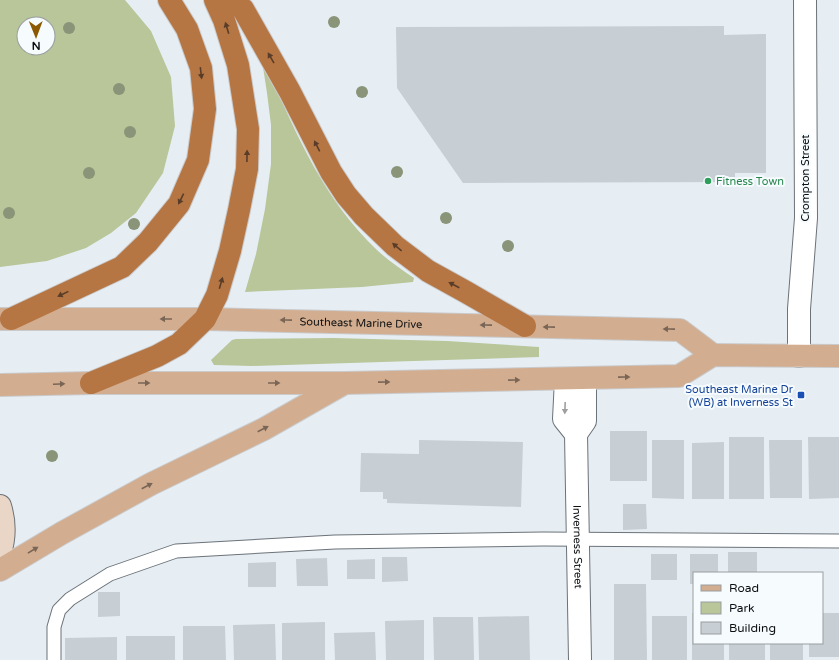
<svg xmlns="http://www.w3.org/2000/svg" width="839" height="660" font-family="'Varela Round',sans-serif">
	<style>
		.green { fill: #b8c699; fill-rule: evenodd }
		.building { fill: #c7ced4 }
		.lines { fill: none; stroke-linecap: round; stroke-linejoin: round }
		.lane-casing { stroke: #6b7278; stroke-width: 15 }
		.street-casing { stroke: #6b7278; stroke-width: 24 }
		.secondary-casing { stroke: #6b7278; stroke-width: 24 }
		.primary-casing { stroke: #cacacb; stroke-width: 24 }
		.highway-casing { stroke: #cacacb; stroke-width: 24 }
		.lane { stroke: #fff; stroke-width: 13 }
		.street { stroke: #fff; stroke-width: 22 }
		.secondary { stroke: #e9d6c7; stroke-width: 22 }
		.primary { stroke: #d3ad8f; stroke-width: 22 }
		.highway { stroke: #b67644; stroke-width: 22 }
		.tree { fill: #899478 }
		.oneway { fill: #593d28 }
		.oneway2 { fill: #7a6656 }
		.oneway3 { fill: #9e9fa0 }
		.leisure-dot { fill: #2e9e5b; stroke: #f6fbfe; stroke-width: 1.5 }
		.transit-dot { fill: #1a4fb4; stroke: #f6fbfe; stroke-width: 1.5 }
		.labels { text-anchor: middle; stroke-width: 4; stroke-linejoin: round; paint-order: stroke }
		.street-label { font-size: 11px; fill: #0d0f11; stroke: #f6fbfe }
		.leisure-label { font-size: 11px; fill: #27864d; stroke: #f6fbfe; text-anchor: start }
		.transit-label { font-size: 11px; fill: #164399; stroke: #f6fbfe; text-anchor: end }
	</style>
	<rect width="100%" height="100%" fill="#e6eef4"/>
	<!-- green -->
	<g class="green">
		<path d="M0 0H125L151 31 171 77 175 126 163 173 136 213 111 233 86 248 47 261 0 267ZM24 24H48V48H24Z"/>
		<path d="M263 67H266L268 70C297 136 324 200 378 251 389 261 402 270 414 278L413 282 362 287 245 292 256 254 265 209 271 164V125L267 93Z"/>
		<polygon points="334,338 447,341 539,347 539,357 252,366 214,365 211,360 232,340 236,339"/>
	</g>
	<!-- building -->
	<g class="building">
		<polygon points="724,26 724,35 766,34 766,173 735,173 735,182 463,183 397,88 396,27"/>
		<rect x="610" y="431" width="37" height="50"/>
		<rect x="729" y="437" width="35" height="62"/>
		<polygon points="808,437 839,437 839,498 809,499"/>
		<polygon points="419,440 523,442 521,507 387,503 387,499 383,499 383,492 360,492 361,453 419,454"/>
		<polygon points="652,440 684,440 684,499 652,498"/>
		<polygon points="769,440 802,440 802,498 770,498"/>
		<polygon points="724,442 724,499 692,499 692,443"/>
		<polygon points="623,504 646,504 647,529 623,530"/>
		<rect x="728" y="552" width="29" height="21"/>
		<rect x="651" y="554" width="26" height="26"/>
		<polygon points="690,554 718,554 718,573 694,573 694,584 690,584"/>
		<polygon points="382,557 407,557 408,581 382,582"/>
		<polygon points="327,558 328,586 297,586 296,559"/>
		<polygon points="375,559 375,579 347,579 347,560"/>
		<polygon points="276,562 276,587 248,587 248,563"/>
		<polygon points="614,584 646,584 647,660 614,660"/>
		<polygon points="98,592 120,592 120,616 98,617"/>
		<polygon points="692,613 694,613 694,643 724,643 724,660 692,660"/>
		<polygon points="822,613 839,613 839,657 809,657 809,643 822,643"/>
		<polygon points="529,616 530,660 479,660 478,617"/>
		<rect x="652" y="616" width="35" height="44"/>
		<polygon points="433,617 473,617 474,660 434,660"/>
		<polygon points="424,620 424,660 386,660 385,621"/>
		<polygon points="325,622 325,660 282,660 282,623"/>
		<polygon points="275,624 276,660 234,660 233,625"/>
		<polygon points="183,626 225,626 226,660 183,660"/>
		<polygon points="375,632 376,660 335,660 334,633"/>
		<rect x="126" y="636" width="49" height="24"/>
		<polygon points="117,637 117,660 65,660 65,638"/>
		<rect x="729" y="643" width="36" height="17"/>
		<rect x="770" y="643" width="33" height="17"/>
	</g>
	<g class="lines">
		<!-- lane casing -->
		<g class="lane-casing">
			<polyline id="lane" points="54,660 54,627 59,610 70,599 110,574 176,551 335,542 543,539 839,541"/>
		</g>
		<!-- street casing -->
		<g class="street-casing">
			<g id="street">
				<polyline points="799,356 799,309 806,218 805,0"/>
				<path id="s1" d="M566 379 564 419 576 434 580 660"/>
				<polyline points="576,434 585,421 585,378"/>
			</g>
		</g>
		<!-- secondary casing -->
		<g class="secondary-casing">
			<path id="secondary" d="M0 506C5 522 5 537 0 553"/>
		</g>
		<!-- primary casing -->
		<g class="primary-casing">
			<g id="primary">
				<path id="s2" d="M0 319H205L680 330 713 355"/>
				<polyline points="0,385 91,383 345,383 679,376 713,355 839,356"/>
				<polyline points="0,570 62,533 151,484 264,429 343,384"/>
			</g>
		</g>
		<!-- highway casing -->
		<g class="highway-casing">
			<g id="highway">
				<polyline points="229,0 243,9 290,92 331,172 346,195 364,216 395,246 428,271 466,292 525,326"/>
				<polyline points="11,319 122,267 148,242 179,204 198,160 205,109 201,68 187,29 169,0"/>
				<polyline points="91,383 157,356 179,344 205,319 217,295 230,251 239,210 247,169 248,129 238,65 224,20 215,0"/>
			</g>
		</g>
		<!-- lane -->
		<use href="#lane" class="lane"/>
		<!-- street -->
		<use href="#street" class="street"/>
		<!-- secondary -->
		<use href="#secondary" class="secondary"/>
		<!-- primary -->
		<use href="#primary" class="primary"/>
		<!-- highway -->
		<use href="#highway" class="highway"/>
	</g>
	<!-- trees -->
	<g class="tree">
		<circle cx="334" cy="22" r="6"/>
		<circle cx="69" cy="28" r="6"/>
		<circle cx="119" cy="89" r="6"/>
		<circle cx="362" cy="92" r="6"/>
		<circle cx="130" cy="132" r="6"/>
		<circle cx="397" cy="172" r="6"/>
		<circle cx="89" cy="173" r="6"/>
		<circle cx="9" cy="213" r="6"/>
		<circle cx="446" cy="218" r="6"/>
		<circle cx="134" cy="224" r="6"/>
		<circle cx="508" cy="246" r="6"/>
		<circle cx="52" cy="456" r="6"/>
	</g>
	<!-- one-way arrows -->
	<defs><path id="oneway-solid" d="M-6-.8H1V-3.2L6.5 0L1 3.2V.8H-6Z"/></defs>
	<g class="oneway">
		<use href="#oneway-solid" transform="translate(227 28) rotate(-107)"/>
		<use href="#oneway-solid" transform="translate(271 58) rotate(-120)"/>
		<use href="#oneway-solid" transform="translate(201 73) rotate(83)"/>
		<use href="#oneway-solid" transform="translate(317 146) rotate(-117)"/>
		<use href="#oneway-solid" transform="translate(247 156) rotate(-89)"/>
		<use href="#oneway-solid" transform="translate(181 199) rotate(116)"/>
		<use href="#oneway-solid" transform="translate(397 247) rotate(-140)"/>
		<use href="#oneway-solid" transform="translate(221 283) rotate(-74)"/>
		<use href="#oneway-solid" transform="translate(454 285) rotate(-152)"/>
		<use href="#oneway-solid" transform="translate(63 294) rotate(154)"/>
	</g>
	<g class="oneway2">
		<use href="#oneway-solid" transform="translate(166 319) rotate(180)"/>
		<use href="#oneway-solid" transform="translate(286 320) rotate(-179)"/>
		<use href="#oneway-solid" transform="translate(486 325) rotate(-179)"/>
		<use href="#oneway-solid" transform="translate(549 327) rotate(-179)"/>
		<use href="#oneway-solid" transform="translate(669 329) rotate(-179)"/>
		<use href="#oneway-solid" transform="translate(624 377) rotate(-1)"/>
		<use href="#oneway-solid" transform="translate(514 380) rotate(-1)"/>
		<use href="#oneway-solid" transform="translate(384 382) rotate(-1)"/>
		<use href="#oneway-solid" transform="translate(144 383)"/>
		<use href="#oneway-solid" transform="translate(274 383)"/>
		<use href="#oneway-solid" transform="translate(59 384) rotate(-2)"/>
		<use href="#oneway-solid" transform="translate(263 429) rotate(-27)"/>
		<use href="#oneway-solid" transform="translate(147 486) rotate(-28)"/>
		<use href="#oneway-solid" transform="translate(33 550) rotate(-31)"/>
	</g>
	<use class="oneway3" href="#oneway-solid" transform="translate(565 408) rotate(92)"/>
	<!-- markers -->
	<circle class="leisure-dot" cx="708" cy="181" r="4"/>
	<rect class="transit-dot" x="797" y="391" width="8" height="8" rx="2"/>
	<g class="labels">
		<!-- street labels -->
		<g class="street-label">
			<text transform="translate(805 178) rotate(-90)" y="4">Crompton Street</text>
			<text dy="4" stroke="none"><textPath href="#s2" startOffset="361">Southeast Marine Drive</textPath></text>
			<text dy="4" stroke="none"><textPath href="#s1" startOffset="172">Inverness Street</textPath></text>
		</g>
		<!-- leisure labels -->
		<g class="leisure-label">
			<text x="716" y="185">Fitness Town</text>
		</g>
		<!-- transit labels -->
		<g class="transit-label">
			<text x="793" y="393">Southeast Marine Dr<tspan x="793" dy="13">(WB) at Inverness St</tspan></text>
		</g>
	</g>
	<!-- legend -->
	<rect x="693" y="572" width="130" height="72" fill="#f6fbfe" stroke="#999d9f"/>
	<rect x="701" y="585" width="20" height="6" fill="#d3ad8f" stroke="#999d9f"/>
	<text x="729" y="592" font-size="12" fill="#0d0f11">Road</text>
	<rect x="701" y="602" width="20" height="12" fill="#b8c699" stroke="#999d9f"/>
	<text x="729" y="612" font-size="12" fill="#0d0f11">Park</text>
	<rect x="701" y="622" width="20" height="12" fill="#c7ced4" stroke="#999d9f"/>
	<text x="729" y="632" font-size="12" fill="#0d0f11">Building</text>
	<!-- north arrow -->
	<g transform="translate(36 36) rotate(179)"><circle r="19" fill="#f6fbfe" stroke="#999d9f"/>
	<path d="M0-3L7 15L0 10L-7 15Z" fill="#8b5902"/>
	<text y="-6" font-size="11" font-weight="bold" text-anchor="middle" fill="#0d0f11">N</text>
	</g>
</svg>
